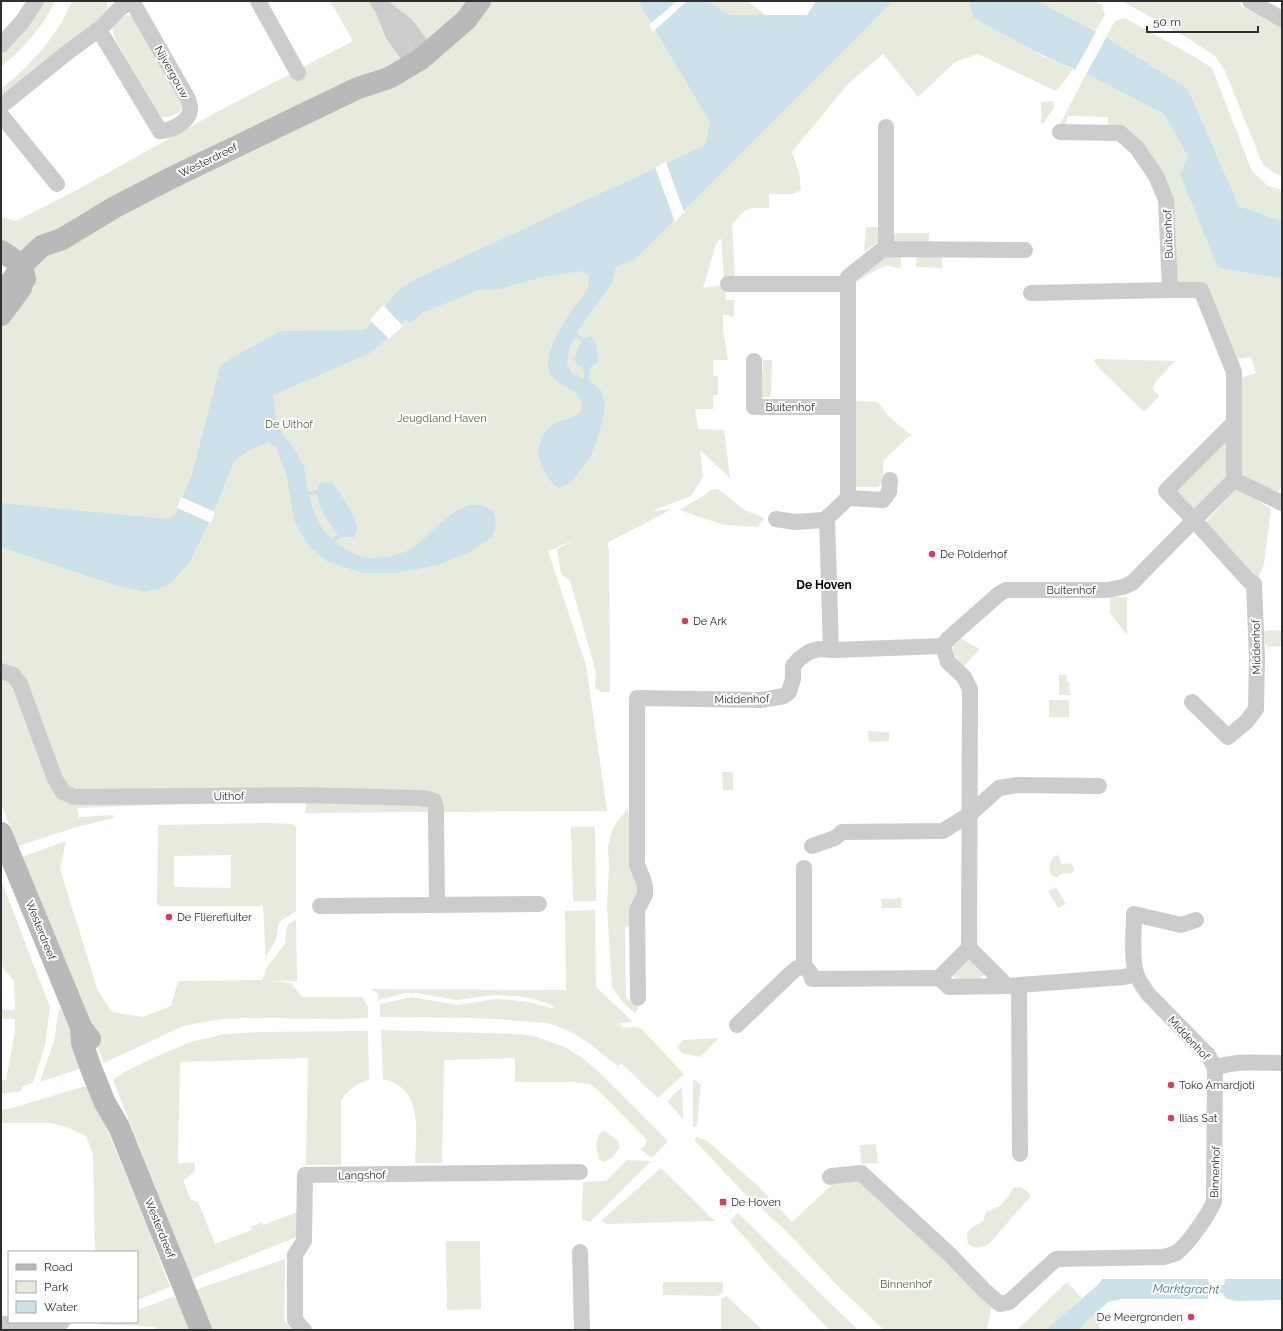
<svg xmlns="http://www.w3.org/2000/svg" width="1283" height="1331" font-family="Raleway,sans-serif">
	<style>
		.green { fill: #e6ebde; fill-rule: evenodd }
		.water { fill: #cce1ea; fill-rule: evenodd }
		.pier { fill: #fff }
		.lines { fill: none; stroke-linecap: round; stroke-linejoin: round }
		.canal { stroke: #cce1ea; stroke-width: 16 }
		.street { stroke: #ccc; stroke-width: 16 }
		.secondary { stroke: #b9b9b9; stroke-width: 22 }
		.poi-dot { fill: #da3d57; stroke: #fff; stroke-width: 1.5 }
		.labels { text-anchor: middle; stroke-width: 4; stroke-linejoin: round; paint-order: stroke }
		.street-label { font-size: 11px; fill: #2f2f2f; stroke: #fff }
		.park-label { font-size: 11px; fill: #56683f; stroke: #fff }
		.poi-label { font-size: 11px; fill: #2f2f2f; stroke: #fff; text-anchor: start }
		.neighbourhood-label { font-size: 12px; font-weight: bold; fill: #000; stroke: #fff }
		.water-label { font-size: 12px; font-style: italic; fill: #42768d; stroke: #fff }
	</style>
	<rect width="100%" height="100%" fill="#fff"/>
	<!-- green -->
	<g class="green">
		<path d="M43 1H55C44 26 22 50 1 67V53L8 48Z"/>
		<path d="M72 1H107V13L1 101V89C31 65 57 37 72 1Z"/>
		<path d="M330 1H747L831 62 893 1H969L974 17 1042 56 1073 69 1062 84 1056 91 978 54 955 62 918 97 883 54 848 84 792 152 799 172 801 190 793 194H769V208C746 208 748 206 732 224L735 278H724L721 238 716 244 703 288 725 285 726 300H734V316L730 317V315H723V329L728 360H713V376H718V395H713V409H695L698 429 724 430 730 478 700 450 703 477 691 496 652 511 672 509 607 543 609 550 610 692H602L595 688 596 672 570 581 561 574 557 549 575 540 548 551 586 665 607 811 443 812 442 804 320 799 77 808 79 818 80 817 113 815 114 818 80 826 18 846 1 804V322L29 257 95 207 77 217 25 252 19 251 1 241V216L4 218 16 221 75 191 217 112 353 41Z"/>
		<polygon points="1038,1 1094,1 1102,5 1105,15 1095,31"/>
		<polygon points="1122,1 1240,1 1241,6 1282,27 1282,176 1276,174 1263,165 1225,71 1215,56 1186,37"/>
		<path d="M128 15 132 16 181 101 182 107 179 113 168 117H161L116 41C110 26 110 18 128 15Z"/>
		<polygon points="1125,18 1195,57 1212,68 1252,171 1268,186 1282,190 1282,221 1239,206 1188,89 1106,37 1115,21"/>
		<polygon points="1085,76 1091,76 1164,114 1188,157 1218,268 1282,279 1282,486 1278,492 1271,493 1239,484 1240,378 1256,373 1251,357 1237,359 1206,283 1173,282 1158,168 1108,128 1108,117 1067,116 1066,125 1059,126"/>
		<polygon points="1053,101 1054,107 1043,124 1041,124 1041,102"/>
		<polygon points="866,227 880,227 880,240 864,252"/>
		<polygon points="894,233 929,233 929,242 894,241"/>
		<polygon points="901,254 901,268 887,266 878,269 856,282 854,281 886,256"/>
		<polygon points="917,255 942,255 942,268 916,267"/>
		<polygon points="1095,359 1175,361 1155,382 1153,390 1159,396 1144,412 1099,368 1094,361"/>
		<polygon points="763,360 772,360 771,397 758,398 759,372 763,371"/>
		<polygon points="854,401 878,402 887,415 913,437 909,436 883,461 883,482 878,487 855,487"/>
		<polygon points="1232,433 1231,481 1196,521 1170,490"/>
		<polygon points="1237,488 1271,509 1264,564 1258,578 1202,526"/>
		<polygon points="718,489 744,510 764,518 758,527 724,525 679,510 705,495 711,490"/>
		<polygon points="1110,597 1127,597 1127,635 1110,613"/>
		<polygon points="1281,630 1281,646 1268,647 1265,644 1264,633 1265,631"/>
		<polygon points="960,638 980,649 963,667 954,654 953,646"/>
		<polygon points="1059,675 1066,675 1067,682 1069,681 1070,695 1059,695"/>
		<rect x="1049" y="700" width="20" height="17"/>
		<polygon points="868,731 889,732 889,741 869,742"/>
		<polygon points="722,772 733,772 733,790 723,790"/>
		<polygon points="306,803 426,805 431,812 305,813"/>
		<polygon points="628,808 634,866 639,895 632,926 625,927 626,998 639,1007 635,1013 623,1003 612,987 607,908 609,866 608,846 613,828"/>
		<path d="M265 823 293 824 296 827V911L279 922 276 940 266 956V964L263 906H160L157 904 158 825ZM231 855V888L174 887V856Z"/>
		<polygon points="571,827 595,827 596,901 573,901"/>
		<polygon points="66,841 60,869 98,991 112,1012 143,1017 171,1006 178,981 262,980 265,974 266,968 285,944 286,931 288,924 296,920 297,981 269,981 291,983 302,997 363,997 368,1007 368,1018 338,1019 250,1018 221,1019 183,1026 104,1063 22,857"/>
		<path d="M1059 855 1061 865C1067 863 1070 862 1074 867L1073 872 1070 874 1063 873 1057 877 1052 876C1048 869 1049 864 1053 857Z"/>
		<polygon points="1,880 50,1007 45,1045 33,1083 23,1086 21,1091 1,1094 1,1080 6,1080 15,1031 15,1019 1,1019 1,1010 15,1010 14,981 3,968 1,959"/>
		<polygon points="1056,887 1066,904 1058,908 1048,891"/>
		<polygon points="901,898 902,908 882,908 881,899"/>
		<polygon points="595,910 596,987 633,1022 619,1023 623,1028 635,1027 642,1029 681,1071 683,1075 658,1098 621,1063 618,1066 583,1039 567,1030 548,1023 476,1018 380,1017 380,1004 411,997 457,1005 496,999 511,1000 528,1002 555,1009 550,1004 530,998 516,996 494,995 456,1000 417,993 404,993 379,1000 377,993 371,989 566,990 565,911"/>
		<polygon points="969,956 983,972 984,975 978,980 956,979 952,974"/>
		<polygon points="59,1009 65,1010 85,1067 40,1082 54,1041"/>
		<path d="M381 1030 519 1034 534 1036 565 1047 584 1059 602 1075 668 1141 652 1158 640 1149 644 1147 647 1140 598 1090 589 1084 570 1082H515V1058L444 1060 442 1163H415C416 1131 424 1088 383 1079Z"/>
		<path d="M368 1031 369 1080C356 1083 349 1090 341 1100V1165H306L308 1058 180 1062 178 1163H195V1171L183 1181 191 1200 198 1202 215 1244 252 1230 251 1227 262 1222 263 1225 298 1212 301 1235 192 1279 113 1080 126 1071 166 1052 194 1041 225 1034 259 1032Z"/>
		<polygon points="719,1038 700,1057 682,1053 677,1047 683,1040"/>
		<polygon points="695,1080 701,1085 697,1126 693,1127 693,1081"/>
		<polygon points="89,1085 148,1229 170,1287 137,1300 137,1252 95,1252 93,1154 86,1136 67,1127 50,1123 1,1123 1,1110 12,1108"/>
		<polygon points="682,1087 683,1119 667,1101"/>
		<polygon points="605,1131 618,1141 620,1147 612,1158 604,1162 599,1159 596,1145 599,1134"/>
		<polygon points="695,1137 706,1140 758,1186 792,1222 834,1183 860,1175 992,1304 987,1330 884,1330 838,1286 784,1229 745,1194 695,1141"/>
		<polygon points="876,1144 878,1163 861,1164 860,1145"/>
		<polygon points="627,1160 651,1161 590,1222 582,1219 583,1182 606,1181"/>
		<polygon points="661,1168 715,1221 607,1224 601,1221"/>
		<path d="M1020 1187 1027 1191 1031 1196 989 1244C981 1248 968 1251 967 1238 967 1234 967 1232 970 1229 973 1225 979 1225 983 1221L986 1212 1000 1206 1008 1197 1013 1188Z"/>
		<polygon points="738,1213 858,1330 829,1330 772,1269 730,1221"/>
		<polygon points="446,1241 480,1241 481,1309 447,1310"/>
		<polygon points="285,1259 284,1321 293,1330 211,1330 195,1290"/>
		<polygon points="663,1282 723,1282 723,1292 718,1296 663,1295"/>
		<polygon points="1067,1282 1082,1298 1045,1330 1017,1330"/>
		<polygon points="727,1296 762,1330 721,1330 721,1299"/>
		<polygon points="173,1297 178,1298 194,1330 156,1330 155,1327 98,1324 104,1322 137,1322 137,1310"/>
		<polygon points="1098,1312 1100,1330 1078,1330"/>
	</g>
	<!-- water -->
	<g class="water">
		<path d="M638 1H707L730 15H807L816 1H893L634 260 616 266 612 283 576 333 583 338 591 336 596 345 599 362 590 367 589 380 601 390 605 406 600 431 590 458 570 483 559 488C550 483 545 474 541 464 534 446 543 427 561 421 571 417 572 418 581 411 581 409 582 405 581 402 577 385 548 385 548 365 548 345 565 320 576 305 580 299 587 293 588 287 589 283 589 279 589 275L580 271 539 278 500 289 449 291 410 323 406 319 387 339 370 353 273 395 277 426 295 450 304 466 308 492 317 490 320 483 331 482C340 492 356 515 357 528 357 531 355 534 355 537H341L335 542C342 546 354 555 362 557 365 558 370 558 374 558 386 558 399 555 409 550 430 538 457 497 483 506 487 507 491 510 494 512L496 523 493 536 474 550 438 565 396 573H363L328 562 309 546 295 523 286 473 276 447 268 442 251 449 234 461 208 525 189 563 173 581 160 589 145 592 105 582 1 547V503L168 519 176 514 192 474 221 364 281 331 365 330 397 292 412 281 564 210 700 148 706 143 710 122ZM575 337 581 340 574 360 578 365 583 367 584 378 572 373 567 365 569 347ZM317 494C320 509 328 523 338 534L332 539C318 526 314 514 309 495Z"/>
		<path d="M969 1H1038L1106 37 1188 89 1239 206 1282 221V279L1218 268 1180 174 1188 157 1164 114 1091 76C1083 76 1077 71 1069 67 1035 53 1005 35 973 17Z"/>
		<polygon points="1102,1279 1208,1279 1209,1285 1224,1285 1225,1279 1282,1279 1282,1300 1235,1301 1225,1298 1223,1293 1209,1293 1208,1299 1122,1299 1108,1302 1078,1330 1045,1330 1099,1284"/>
	</g>
	<!-- pier -->
	<g class="pier">
		<polygon points="677,1 687,1 653,32 649,25"/>
		<polygon points="1097,30 1107,36 1084,78 1074,72"/>
		<polygon points="666,162 684,212 675,222 655,167"/>
		<polygon points="383,305 403,326 389,339 370,320"/>
		<polygon points="181,497 215,512 211,523 177,508"/>
	</g>
	<g class="lines">
		<!-- canal -->
		<polyline class="canal" points="425,303 474,283"/>
		<!-- street -->
		<g class="street">
			<polyline points="258,1 298,73"/>
			<polyline points="378,1 382,7 393,34 407,54 421,59 421,45 406,25 382,7"/>
			<polyline points="1250,1 1282,19"/>
			<path d="M97 30 104 38 160 131C170 131 188 123 190 111 191 107 189 102 188 99L132 1"/>
			<polyline points="1,45 22,22 36,1"/>
			<polyline points="1,106 68,52 102,27 119,9 131,1"/>
			<polyline points="1,115 57,184"/>
			<polyline points="886,127 886,242 888,249"/>
			<polyline points="728,284 848,284"/>
			<polyline points="1170,290 1201,290 1234,372 1234,480 1194,520 1248,580 1254,584 1257,658 1256,709 1247,721 1228,737 1192,702"/>
			<polyline points="1031,293 1170,290 1166,200 1156,176 1137,148 1120,133 1060,132"/>
			<polyline points="754,361 754,407 848,407"/>
			<polyline points="1234,480 1282,503"/>
			<polyline points="848,498 848,277 883,249 1025,250"/>
			<polyline points="827,518 831,650"/>
			<polyline points="776,519 795,522 824,520 827,518 848,498 883,500 889,492 890,480"/>
			<polyline points="943,646 948,639 999,594 1006,590 1107,590 1123,587 1132,583 1194,520 1166,491 1234,423"/>
			<polyline points="1,671 13,675 20,684 55,779 63,792 74,797 300,795 419,798 428,799 434,801 436,809 436,819 437,904"/>
			<polyline points="812,846 835,838 842,832 943,831 970,814 999,788 1018,785 1099,786"/>
			<polyline points="320,906 539,904"/>
			<path d="M1196 920 1181 925 1134 914C1134 933 1131 955 1136 973 1139 982 1144 988 1149 995L1208 1055 1215 1068C1236 1060 1260 1063 1282 1063"/>
			<polyline points="804,965 804,868"/>
			<polyline points="939,978 969,948 1007,986"/>
			<polyline points="1019,985 1020,1154"/>
			<polyline points="638,998 637,910 645,895 645,887 643,879 637,865 637,698 761,700 784,696 789,692 793,679 793,666 799,659 809,652 819,649 834,650 943,646 948,662 964,677 970,689 969,948"/>
			<polyline points="737,1025 789,975 796,969 804,965 811,974 812,979 939,978 949,987 1007,986 1124,977 1136,974"/>
			<path d="M830 1177 832 1176 861 1173 948 1253 985 1291 1000 1304 1009 1302 1056 1259 1164 1257C1167 1256 1172 1255 1176 1253 1188 1245 1208 1215 1214 1202L1215 1068"/>
			<polyline points="580,1252 582,1330"/>
			<polyline points="1,1324 62,1322"/>
			<polyline points="304,1330 295,1320 295,1255 304,1241 305,1175 580,1172"/>
		</g>
		<!-- secondary -->
		<g class="secondary">
			<polyline points="1,251 22,265 25,279"/>
			<polyline points="1,297 22,265 42,246 62,239 115,207 171,178 358,88 389,78 421,59 466,20 480,1"/>
			<polyline points="1,315 21,288"/>
			<polyline points="1,833 81,1027 90,1039"/>
			<polyline points="81,1027 82,1043 92,1071 105,1103 119,1127 201,1330"/>
		</g>
	</g>
	<!-- markers -->
	<g class="poi-dot">
		<circle cx="932" cy="554" r="4"/>
		<circle cx="685" cy="621" r="4"/>
		<circle cx="169" cy="917" r="4"/>
		<circle cx="1171" cy="1085" r="4"/>
		<circle cx="1171" cy="1118" r="4"/>
		<rect x="719" y="1198" width="8" height="8" rx="2"/>
		<circle cx="1191" cy="1317" r="4"/>
	</g>
	<g class="labels">
		<!-- street labels -->
		<g class="street-label">
			<text transform="translate(172 72) rotate(61)" y="4">Nijvergouw</text>
			<text transform="translate(208 160) rotate(-26)" y="4">Westerdreef</text>
			<text transform="translate(1168 234) rotate(-92)" y="4">Buitenhof</text>
			<text x="790" y="411">Buitenhof</text>
			<text x="1071" y="594">Buitenhof</text>
			<text transform="translate(1256 647) rotate(-91)" y="4">Middenhof</text>
			<text transform="translate(742 699) rotate(-1)" y="4">Middenhof</text>
			<text transform="translate(229 796) rotate(-1)" y="4">Uithof</text>
			<text transform="translate(41 930) rotate(68)" y="4">Westerdreef</text>
			<text transform="translate(1189 1038) rotate(47)" y="4">Middenhof</text>
			<text transform="translate(1215 1172) rotate(-88)" y="4">Binnenhof</text>
			<text transform="translate(362 1175) rotate(-1)" y="4">Langshof</text>
			<text transform="translate(160 1228) rotate(68)" y="4">Westerdreef</text>
		</g>
		<!-- park labels -->
		<g class="park-label">
			<text x="442" y="422">Jeugdland Haven</text>
			<text x="289" y="428">De Uithof</text>
			<text x="906" y="1288">Binnenhof</text>
		</g>
		<!-- poi labels -->
		<g class="poi-label">
			<text x="940" y="558">De Polderhof</text>
			<text x="693" y="625">De Ark</text>
			<text x="177" y="921">De Flierefluiter</text>
			<text x="1179" y="1089">Toko Amardjoti</text>
			<text x="1179" y="1122">Ilias Sat</text>
			<text x="731" y="1206">De Hoven</text>
			<text x="1183" y="1321" text-anchor="end">De Meergronden</text>
		</g>
		<!-- neighbourhood labels -->
		<g class="neighbourhood-label">
			<text x="824" y="589">De Hoven</text>
		</g>
		<!-- water labels -->
		<g class="water-label">
			<text transform="translate(1186 1289) rotate(1)" y="4">Marktgracht</text>
		</g>
	</g>
	<!-- border -->
	<rect width="1283" height="1331" fill="none" stroke="#2f2f2f" stroke-width="4"/>
	<!-- legend -->
	<rect x="8" y="1251" width="130" height="72" fill="#ffffff" stroke="#acacac"/>
	<rect x="16" y="1264" width="20" height="6" fill="#b9b9b9" stroke="#acacac"/>
	<text x="44" y="1271" font-size="12" fill="#2f2f2f">Road</text>
	<rect x="16" y="1281" width="20" height="12" fill="#e6ebde" stroke="#acacac"/>
	<text x="44" y="1291" font-size="12" fill="#2f2f2f">Park</text>
	<rect x="16" y="1301" width="20" height="12" fill="#cce1ea" stroke="#acacac"/>
	<text x="44" y="1311" font-size="12" fill="#2f2f2f">Water</text>
	<!-- scale -->
	<path d="M1147 26v6h111v-6" fill="none" stroke="#2f2f2f" stroke-width="2"/>
	<text x="1153" y="26" font-size="12" fill="#2f2f2f" stroke="#ffffff" stroke-width="3" paint-order="stroke">50 m</text>
</svg>
